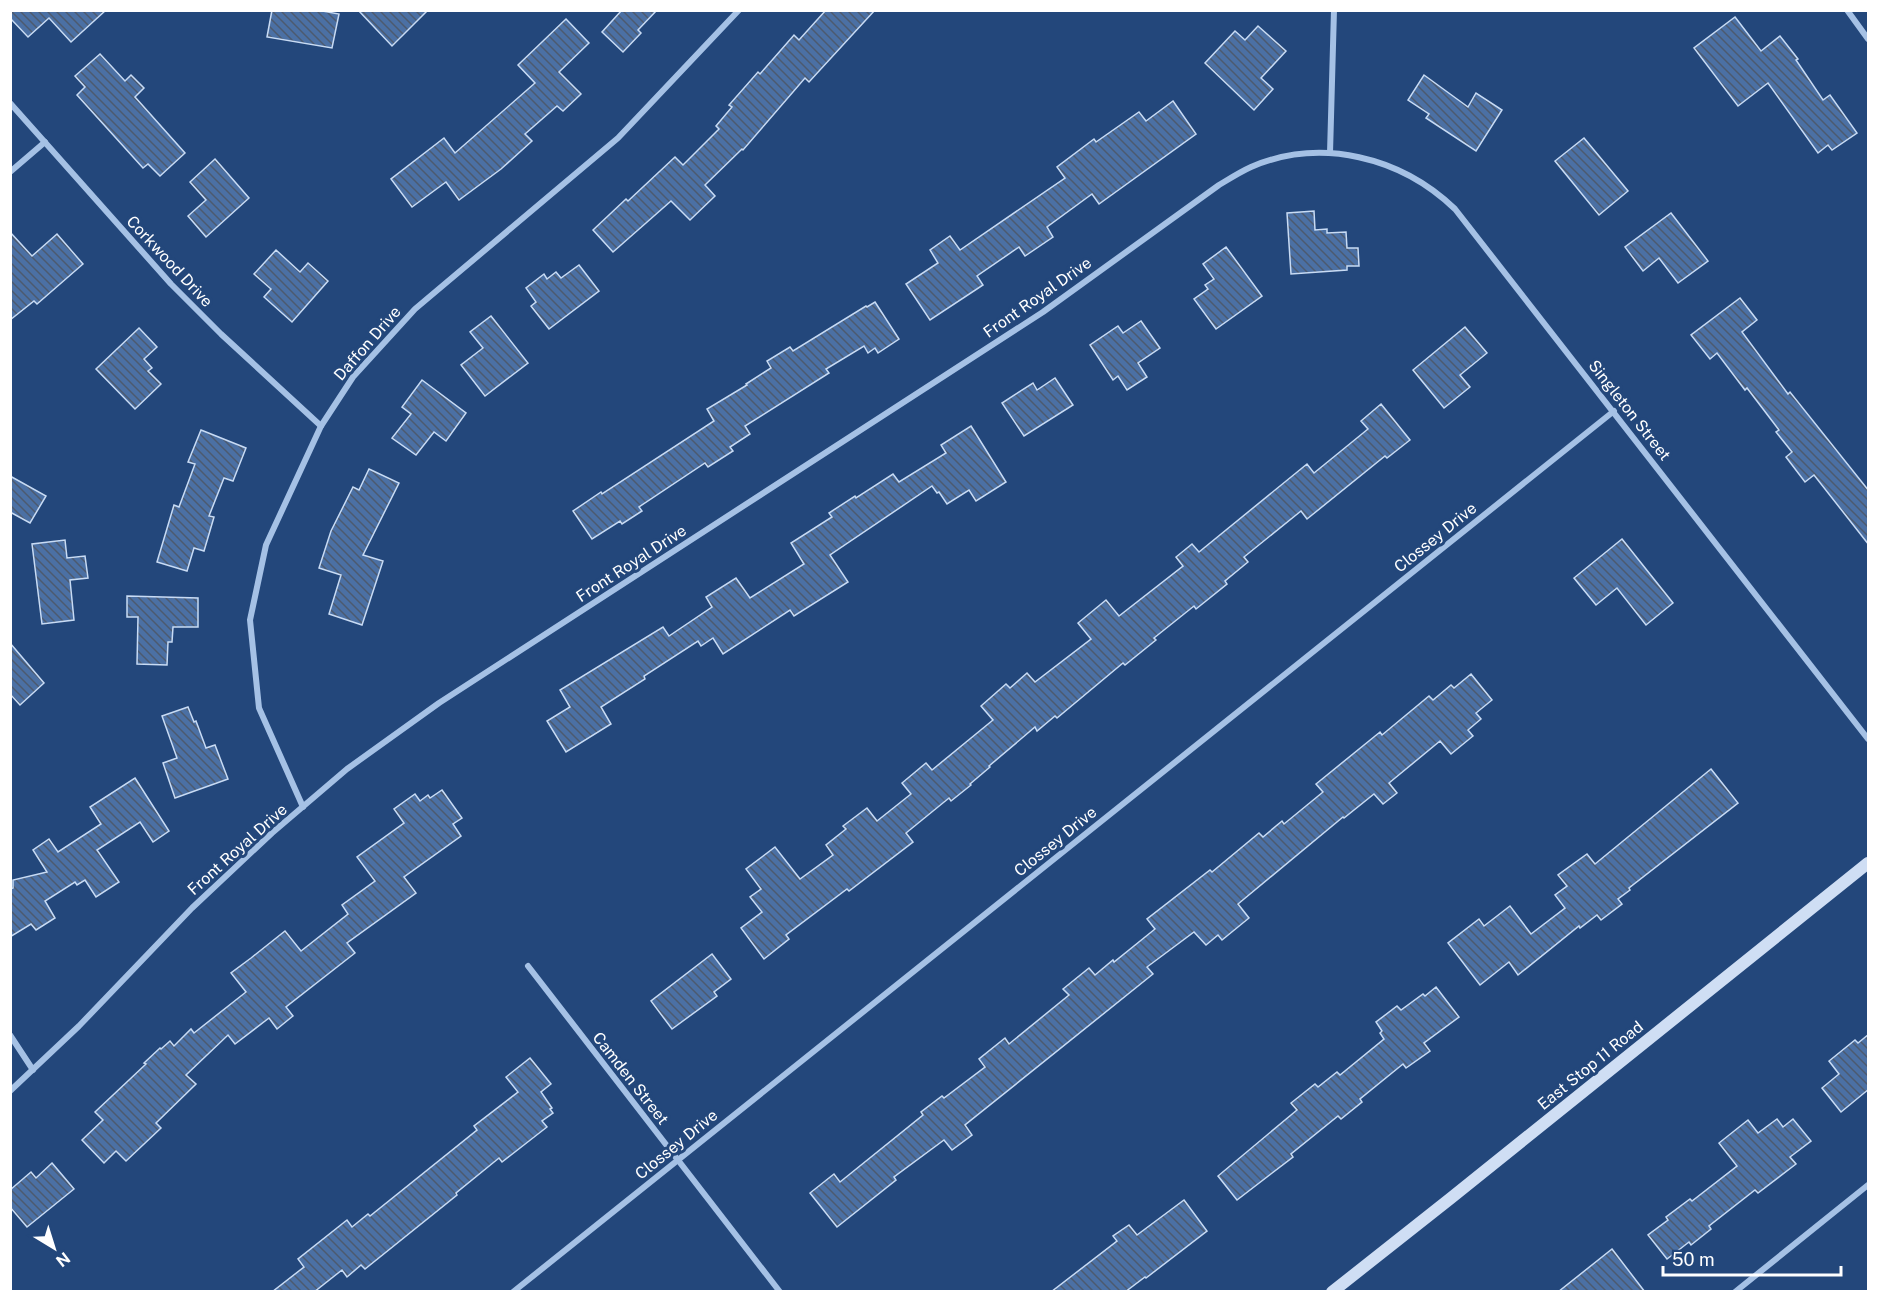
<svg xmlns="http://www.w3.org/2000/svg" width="1879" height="1302" font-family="'Public Sans',sans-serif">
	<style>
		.building { fill: url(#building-back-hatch); stroke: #c8dbf4; stroke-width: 1.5 }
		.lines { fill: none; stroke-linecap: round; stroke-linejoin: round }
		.street { stroke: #a5c1e5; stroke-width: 6 }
		.secondary { stroke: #cfdef4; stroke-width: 12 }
		.labels { text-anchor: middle; stroke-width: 6; stroke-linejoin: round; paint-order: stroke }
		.street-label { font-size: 16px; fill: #fff; stroke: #23477b }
	</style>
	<defs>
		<pattern id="building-back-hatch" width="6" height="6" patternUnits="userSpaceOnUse" patternTransform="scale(1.5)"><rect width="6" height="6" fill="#4b70a4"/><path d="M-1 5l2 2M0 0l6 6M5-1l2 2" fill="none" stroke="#4c5a6f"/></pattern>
	</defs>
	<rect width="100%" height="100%" fill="#23477b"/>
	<!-- building -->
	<g class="building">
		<polygon points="10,10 106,10 71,42 49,18 28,37 10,18"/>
		<polygon points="272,10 317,10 339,14 332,48 267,37"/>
		<polygon points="358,10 428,10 392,46"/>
		<polygon points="622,10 657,10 638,30 641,33 623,52 602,32"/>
		<polygon points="826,10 875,10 809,82 805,78 743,150 742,149 705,185 715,196 690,220 671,201 613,252 593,230 626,199 628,201 675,157 683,165 719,129 716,126 732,107 729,105 758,72 760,74 794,35 799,40"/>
		<polygon points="1735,17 1761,51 1780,36 1798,59 1796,60 1823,100 1830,95 1857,133 1832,150 1828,145 1818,153 1768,83 1738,106 1694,48"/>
		<polygon points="566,19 589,43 559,72 581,94 563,111 557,106 525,134 532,141 501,169 459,200 446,182 412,207 391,179 444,138 455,153 535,83 518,65"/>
		<polygon points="1258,26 1286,51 1261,78 1273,89 1254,110 1205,63 1235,31 1245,40"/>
		<polygon points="100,54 125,81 131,75 144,88 135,97 185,153 160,176 148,164 143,168 77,95 85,87 75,76"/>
		<polygon points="1424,75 1468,107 1476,93 1502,110 1476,151 1426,118 1429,114 1408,100"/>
		<polygon points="1173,101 1196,134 1099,204 1092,194 1047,227 1053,237 1025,256 1019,247 977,276 983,285 930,320 906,284 938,263 930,250 950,236 960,250 1065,178 1057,167 1094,139 1096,142 1139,112 1146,121"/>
		<polygon points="1584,138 1628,191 1599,215 1555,161"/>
		<polygon points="215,159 249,198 206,237 188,216 206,200 190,182"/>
		<polygon points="1314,211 1315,230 1327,229 1327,233 1346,232 1347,248 1358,248 1359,266 1347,266 1347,270 1291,274 1287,213"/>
		<polygon points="1671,213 1708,261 1678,283 1659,258 1643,271 1625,247"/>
		<polygon points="10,232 32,256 57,234 83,264 37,304 34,301 10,320"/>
		<polygon points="1226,247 1262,296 1216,329 1194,299 1208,289 1205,285 1214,279 1203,264"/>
		<polygon points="276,250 300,272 308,263 328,281 292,322 264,297 271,289 254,274"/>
		<polygon points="579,265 599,291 549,329 531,306 536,302 526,288 544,274 547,279 556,272 561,278"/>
		<polygon points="1740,298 1757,320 1742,332 1788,394 1790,392 1869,491 1869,545 1814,475 1805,482 1786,457 1792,452 1776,432 1779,430 1747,388 1745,390 1717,353 1710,359 1691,335"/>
		<polygon points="875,302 899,339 878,353 875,348 868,353 864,346 826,369 829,373 745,426 750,434 730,447 733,451 708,467 705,463 639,507 642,511 622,524 620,521 592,539 573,511 601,492 602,494 714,421 707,409 747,385 746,384 771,368 767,361 790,347 793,351 866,306 867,307"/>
		<polygon points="491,316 528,363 485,396 461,365 483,348 470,332"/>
		<polygon points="1141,321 1160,348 1138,363 1147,377 1127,390 1118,376 1113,380 1090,345 1118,326 1123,333"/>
		<polygon points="1465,327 1487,353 1460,375 1470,387 1444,408 1413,370"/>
		<polygon points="139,328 157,347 144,359 152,368 148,371 161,384 135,409 96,369"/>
		<polygon points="1055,378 1073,405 1024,436 1002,403 1033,383 1037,390"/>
		<polygon points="422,380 466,413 446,441 434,432 416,455 392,438 411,414 402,407"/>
		<polygon points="1381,404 1410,440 1387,458 1385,456 1307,519 1301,511 1244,557 1248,562 1225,581 1227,584 1196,609 1194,606 1154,638 1156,640 1125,665 1123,663 1057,718 1055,716 1037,731 1035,727 989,766 990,767 970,784 971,785 951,801 949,798 906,833 913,842 849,891 847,889 786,935 789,939 764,959 741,928 762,912 750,897 761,889 746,869 775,847 800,879 833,855 826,845 846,829 843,826 867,808 877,821 911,794 902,783 926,763 932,770 993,720 981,706 1006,684 1010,688 1027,673 1035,682 1091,639 1078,623 1106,600 1119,616 1183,566 1176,557 1192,544 1199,552 1307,464 1314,473 1368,429 1361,421"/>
		<polygon points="971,426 1006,482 976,501 969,490 947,504 939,492 937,493 932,486 830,555 848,582 794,616 790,610 723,654 713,638 701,646 698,641 644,676 645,679 601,707 611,724 566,752 547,721 570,707 560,690 663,627 669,636 712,607 706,597 736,578 750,598 804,564 791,543 832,517 829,513 855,496 856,498 893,474 899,482 946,453 941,445"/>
		<polygon points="201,430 246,448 233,481 224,478 209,516 214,517 204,551 194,548 187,571 157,562 174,505 179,507 195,464 188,462"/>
		<polygon points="369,469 399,483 363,555 383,561 362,625 329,614 341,575 319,568 331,531 353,487 359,490"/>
		<polygon points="10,476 46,496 30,523 10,512"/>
		<polygon points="1622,539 1673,603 1646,625 1617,588 1596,605 1574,578"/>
		<polygon points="65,540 67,558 85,556 88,578 70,580 74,620 42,624 32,544"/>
		<polygon points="127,596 198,598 198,627 173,627 172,642 168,642 167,665 137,664 138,617 127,617"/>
		<polygon points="10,643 44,683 20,705 10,694"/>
		<polygon points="1471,674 1492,700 1476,713 1481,719 1468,730 1473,736 1451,754 1440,741 1389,783 1397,793 1383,804 1374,794 1344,818 1343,817 1238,904 1249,918 1222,940 1218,935 1206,945 1194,932 1147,967 1153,974 965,1125 972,1135 952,1150 944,1140 894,1177 896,1180 837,1227 810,1193 834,1174 840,1182 923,1115 921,1112 942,1096 944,1098 985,1067 979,1059 1005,1038 1009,1044 1069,995 1063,989 1089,968 1095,975 1113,960 1114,962 1155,929 1147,919 1210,870 1212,872 1259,833 1263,837 1282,821 1284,824 1323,792 1316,784 1380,732 1382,735 1429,696 1433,700 1451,685 1454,688"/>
		<polygon points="188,707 194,722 196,721 206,748 215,745 228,779 175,798 163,763 177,758 162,716"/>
		<polygon points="1711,769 1738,803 1629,888 1630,890 1618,899 1622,904 1601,920 1597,915 1580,928 1579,926 1518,975 1509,962 1480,985 1448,943 1479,919 1484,926 1510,906 1531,934 1565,908 1555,895 1567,886 1558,875 1587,854 1595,864"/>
		<polygon points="135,778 169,831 153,842 140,822 97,850 119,882 96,897 85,880 77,885 75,882 45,901 55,918 36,930 31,924 10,937 10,889 13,888 13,880 47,872 33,850 49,839 58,852 101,824 90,807"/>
		<polygon points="442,790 462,818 453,824 461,836 404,877 416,893 347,943 355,953 286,1007 293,1016 277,1029 269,1018 235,1044 228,1035 186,1075 196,1084 156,1123 161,1128 126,1161 116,1151 104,1163 82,1140 103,1120 95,1112 146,1064 144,1063 160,1048 161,1049 170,1041 174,1046 191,1029 194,1033 246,992 231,973 251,958 285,931 301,951 348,914 342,905 375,881 357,857 404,823 394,809 415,794 420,801 428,795 430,798"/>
		<polygon points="712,954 731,979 714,992 717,996 672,1029 651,1001"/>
		<polygon points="1436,987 1459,1017 1424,1043 1430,1051 1406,1068 1403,1064 1360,1099 1362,1102 1341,1119 1338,1116 1291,1154 1293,1157 1237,1200 1218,1176 1297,1110 1291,1103 1315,1084 1318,1087 1337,1072 1340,1075 1384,1039 1380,1033 1382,1031 1376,1022 1397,1006 1401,1010 1423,994 1425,996"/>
		<polygon points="1869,1034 1869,1089 1841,1112 1822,1088 1839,1074 1829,1061 1855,1040 1858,1043"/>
		<polygon points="530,1058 551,1084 541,1092 552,1108 550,1109 553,1113 542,1121 547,1127 502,1162 499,1158 456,1193 457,1195 365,1269 361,1265 347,1277 342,1270 314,1292 272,1292 304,1267 298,1259 347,1220 352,1227 368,1214 370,1216 477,1130 474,1126 518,1092 506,1077"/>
		<polygon points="1777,1119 1783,1127 1793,1119 1811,1141 1790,1157 1796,1164 1758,1193 1755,1190 1709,1226 1711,1229 1691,1245 1689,1242 1667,1259 1648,1235 1668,1220 1666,1217 1690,1199 1692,1201 1737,1166 1719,1143 1748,1120 1758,1133"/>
		<polygon points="52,1163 74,1189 27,1227 10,1207 10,1190 31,1172 36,1178"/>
		<polygon points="1184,1200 1207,1231 1146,1278 1145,1277 1125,1292 1051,1292 1117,1241 1113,1236 1129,1225 1137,1235"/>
		<polygon points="1612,1249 1645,1292 1558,1292"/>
	</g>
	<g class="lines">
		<!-- street -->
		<g class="street">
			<polyline points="1847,10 1868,39"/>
			<polyline points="10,103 171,284 221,334 321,426"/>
			<polyline points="1330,153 1334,10"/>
			<polyline points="10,172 45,142"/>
			<polyline points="303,807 259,708 250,620 266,545 321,426 353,377 415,309 618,138 739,10"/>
			<polyline points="528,966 780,1292"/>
			<polyline points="10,1035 33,1070"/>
			<path d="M10 1091 79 1026 192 908 272 833 347 769 439 703 1043 312 1219 185C1229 179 1240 172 1251 167 1321 137 1401 157 1455 209L1868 739"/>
			<polyline points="513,1292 1614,411"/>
			<polyline points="1735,1292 1868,1185"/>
		</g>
		<!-- secondary -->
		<polyline class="secondary" points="1332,1292 1451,1198 1868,863"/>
	</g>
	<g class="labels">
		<!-- street labels -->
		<g class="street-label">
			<text transform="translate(170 261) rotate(47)" y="6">Corkwood Drive</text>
			<text transform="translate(1037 297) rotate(-35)" y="6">Front Royal Drive</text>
			<text transform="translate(367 343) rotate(-49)" y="6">Daffon Drive</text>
			<text transform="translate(1630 410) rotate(52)" y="6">Singleton Street</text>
			<text transform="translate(1435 537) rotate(-39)" y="6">Clossey Drive</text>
			<text transform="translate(631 563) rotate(-33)" y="6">Front Royal Drive</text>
			<text transform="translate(1055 841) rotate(-39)" y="6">Clossey Drive</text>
			<text transform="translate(237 849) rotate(-42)" y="6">Front Royal Drive</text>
			<text transform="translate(1590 1065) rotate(-39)" y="6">East Stop 11 Road</text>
			<text transform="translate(631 1078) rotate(52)" y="6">Camden Street</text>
			<text transform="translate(676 1144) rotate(-39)" y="6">Clossey Drive</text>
		</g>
	</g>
	<!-- border -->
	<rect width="1879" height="1302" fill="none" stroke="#ffffff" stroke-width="24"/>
	<!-- north arrow -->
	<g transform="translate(54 1248) rotate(142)" stroke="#23477b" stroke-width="4.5" paint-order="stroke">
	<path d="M0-4.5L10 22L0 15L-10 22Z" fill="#ffffff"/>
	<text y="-9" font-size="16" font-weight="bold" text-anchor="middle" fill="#ffffff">N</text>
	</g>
	<!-- scale -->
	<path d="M1663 1266v9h178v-9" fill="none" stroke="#ffffff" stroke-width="3"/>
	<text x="1672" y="1266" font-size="18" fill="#ffffff" stroke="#23477b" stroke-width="4.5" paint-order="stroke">50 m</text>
</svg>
